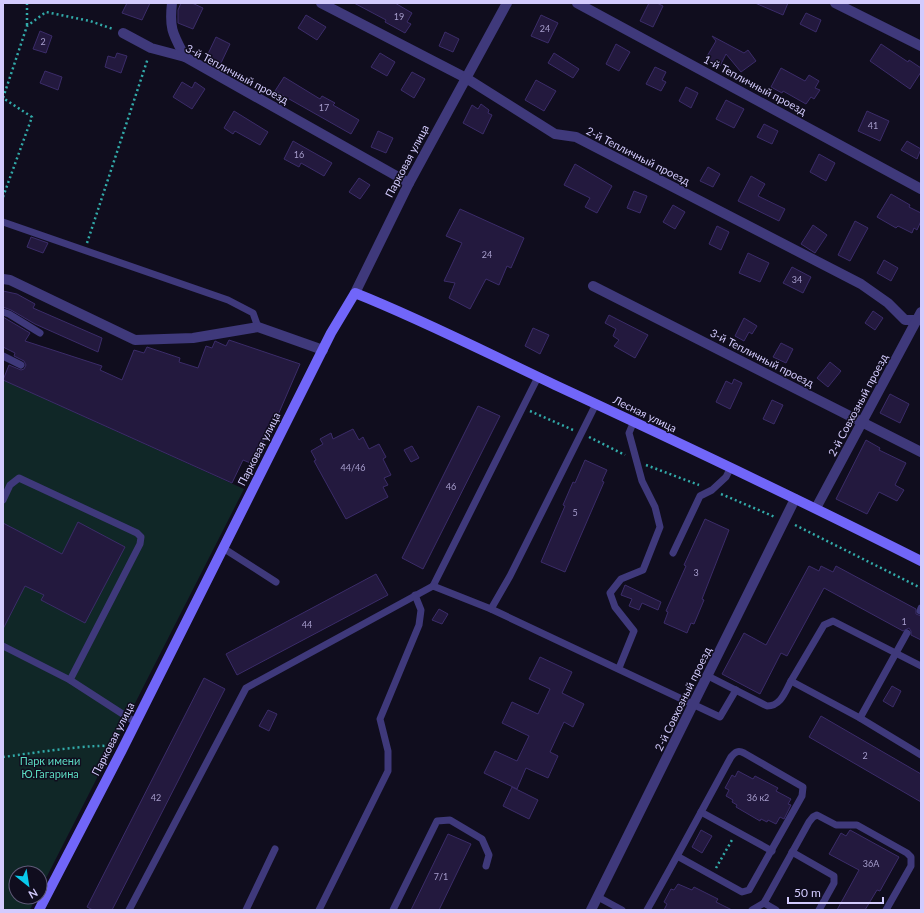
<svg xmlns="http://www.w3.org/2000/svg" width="924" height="913" font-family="Lato,sans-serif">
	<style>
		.green { fill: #102727 }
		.building { fill: #23193e; stroke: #3b2c69 }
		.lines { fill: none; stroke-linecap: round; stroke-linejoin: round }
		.path { stroke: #32aaa9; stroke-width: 2.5; stroke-dasharray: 2 3; stroke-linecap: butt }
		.lane { stroke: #3f397b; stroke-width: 7 }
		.street { stroke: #3f397b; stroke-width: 10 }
		.secondary { stroke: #7166f9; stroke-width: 10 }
		.labels { text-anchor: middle; stroke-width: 3; stroke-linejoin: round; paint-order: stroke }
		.number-label { font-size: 9px; fill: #a79ecd }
		.street-label { font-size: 11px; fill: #d3cbfd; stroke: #100d1e }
		.park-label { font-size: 11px; fill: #5bd9c0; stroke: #100d1e }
	</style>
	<rect width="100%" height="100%" fill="#100d1e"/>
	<!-- green -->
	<polygon class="green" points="3,380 244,489 40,890 40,873 16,873 16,897 36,897 30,910 3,910"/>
	<!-- building -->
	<g class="building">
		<polygon points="127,3 150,3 142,20 122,13"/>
		<polygon points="181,3 192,3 203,8 193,29 178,23 178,10"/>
		<polygon points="354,3 395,3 412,13 407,22 411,24 405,33 385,22 386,20"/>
		<polygon points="649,3 657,3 663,6 653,27 640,21"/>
		<polygon points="755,3 788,3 783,15"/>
		<polygon points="806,13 821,20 816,32 800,24"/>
		<polygon points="306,15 326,27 317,40 298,28"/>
		<polygon points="541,15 558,23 548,43 531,36"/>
		<polygon points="40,31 52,36 46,53 33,49"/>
		<polygon points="445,32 459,39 453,52 439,46"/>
		<polygon points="712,36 744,53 748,50 756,61 741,72 726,54 720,66 706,58 716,41"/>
		<polygon points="216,37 230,44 221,63 207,56"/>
		<polygon points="616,44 630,52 619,71 606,64"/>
		<polygon points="881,44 908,62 909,60 921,68 921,72 910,89 870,61"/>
		<polygon points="117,53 127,56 121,73 105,67 108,56 115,58"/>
		<polygon points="380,53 395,62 387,76 371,67"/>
		<polygon points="554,53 579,69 573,78 548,63"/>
		<polygon points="655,67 666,72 662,80 666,82 661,91 646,84"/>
		<polygon points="781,68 805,81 809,75 819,81 815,88 820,90 814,99 811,97 806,104 783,91 782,93 771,87"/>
		<polygon points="45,71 62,77 58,90 40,83"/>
		<polygon points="412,72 425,79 414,98 401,90"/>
		<polygon points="284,77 320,99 322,96 335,103 333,105 359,120 351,134 275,91"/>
		<polygon points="536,80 556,91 544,111 525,100"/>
		<polygon points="182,82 192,88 195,82 205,89 192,109 173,97"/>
		<polygon points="686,87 698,93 691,108 679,101"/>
		<polygon points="726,100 744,109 734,128 716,119"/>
		<polygon points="481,104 489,110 488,113 492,115 483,134 463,123 472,105 478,109"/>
		<polygon points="234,111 268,132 260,145 235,131 233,134 224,128"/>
		<polygon points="867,111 889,121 880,141 858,131"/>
		<polygon points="764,124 778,131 772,144 757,137"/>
		<polygon points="378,131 393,138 386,153 371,147"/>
		<polygon points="293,141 332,163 324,176 301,163 299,167 284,159"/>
		<polygon points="907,141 921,149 917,159 901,150"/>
		<polygon points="819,154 835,163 826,181 810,172"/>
		<polygon points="575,164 612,186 597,213 585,207 590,198 564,185"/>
		<polygon points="708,167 720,174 713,187 700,181"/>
		<polygon points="751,176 765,184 758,196 785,209 779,221 738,201"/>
		<polygon points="359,178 370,185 360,199 349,192"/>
		<polygon points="634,191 647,196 640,213 627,208"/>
		<polygon points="891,194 910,205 909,207 921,213 921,221 917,230 914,228 912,233 898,226 896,228 877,217"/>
		<polygon points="673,205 685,212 675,229 663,222"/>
		<polygon points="460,209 524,238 511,268 507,266 499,285 486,279 470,309 449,298 455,283 444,281 462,243 446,236"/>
		<polygon points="855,221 868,228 850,261 838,255"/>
		<polygon points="813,225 827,235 815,253 801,244"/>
		<polygon points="717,226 729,232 721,250 709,244"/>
		<polygon points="31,237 48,243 43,253 27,247"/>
		<polygon points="748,253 769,263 760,282 739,273"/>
		<polygon points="884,260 898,268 891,281 877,273"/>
		<polygon points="792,267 811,277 803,293 783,283"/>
		<polygon points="3,291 17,294 35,304 33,308 102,338 98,352 35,324 11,310 3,307"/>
		<polygon points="873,311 883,318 875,330 865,323"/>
		<polygon points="609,315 648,335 635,358 614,346 619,340 613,336 616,329 605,323"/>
		<polygon points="3,317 30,333 25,341 102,366 100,370 122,380 134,350 144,353 147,347 180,358 179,362 198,368 206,346 212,348 215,341 226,346 229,340 300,364 278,415 275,413 262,441 264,441 253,464 243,460 232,483 3,380 9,365 21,370 24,369 26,365 24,361 14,356 15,353 3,347"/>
		<polygon points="744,318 757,326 752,334 749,332 744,341 735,336"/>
		<polygon points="533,328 549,335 540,354 525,346"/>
		<polygon points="781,343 793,349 786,363 773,357"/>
		<polygon points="830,362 841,371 828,387 817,378"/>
		<polygon points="734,379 742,383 730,409 716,402 726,381 732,384"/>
		<polygon points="890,394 909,404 900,423 880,413"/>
		<polygon points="772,400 783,405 774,424 763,419"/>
		<polygon points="478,406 500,416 423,569 402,558"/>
		<polygon points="353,429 359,440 363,437 369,449 379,444 386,457 383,459 391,475 384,478 388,485 383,487 388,497 346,519 314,461 316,460 311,451 323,444 320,439 331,433 333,439"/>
		<polygon points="866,440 880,448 879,450 906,463 895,485 904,490 897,501 879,492 867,514 836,499"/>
		<polygon points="412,446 419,458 411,462 404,450"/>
		<polygon points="585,460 607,470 602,481 604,482 565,572 541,562 565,506 563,505 573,482 575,483"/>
		<polygon points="705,519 729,530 702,599 704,600 694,624 691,623 687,633 664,623 668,612 666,611 686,566 684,565"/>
		<polygon points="78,522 125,547 85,623 41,600 44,595 25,586 3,629 3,523 62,554"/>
		<polygon points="809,566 819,571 821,566 833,572 836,566 916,609 916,614 921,616 921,640 911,635 911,631 909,628 903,631 824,588 787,656 781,653 760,694 722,674 744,633 766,645"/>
		<polygon points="376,574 388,595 237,675 226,654"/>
		<polygon points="625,585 661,602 658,610 642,603 639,610 629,606 632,599 621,595"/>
		<polygon points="439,609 448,614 442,624 432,620"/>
		<polygon points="540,657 572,672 562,693 584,704 573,727 564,722 550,752 558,756 548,778 526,768 517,789 484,773 495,751 517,761 529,736 502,723 512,702 538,714 550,689 529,679"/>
		<polygon points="204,678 225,689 112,910 93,910 87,907"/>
		<polygon points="892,686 901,691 893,707 883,701"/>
		<polygon points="268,710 277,714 269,731 259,726"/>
		<polygon points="821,716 921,774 921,802 809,737"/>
		<polygon points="738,771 753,779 755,776 778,788 776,791 791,799 788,804 791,805 784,819 780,817 776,824 768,820 767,822 761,819 760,821 736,807 737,805 732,802 733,800 726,796 729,790 725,788 732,775 735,777"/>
		<polygon points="512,787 538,800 529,819 503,806"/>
		<polygon points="701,830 712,836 702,853 692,847"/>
		<polygon points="850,830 899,857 880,891 877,890 865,910 837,910 859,870 829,854 841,833 846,836"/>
		<polygon points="448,834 471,844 439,910 411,910"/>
		<polygon points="678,884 692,890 694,887 718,899 716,902 732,910 664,910 667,904 664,902 671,889 674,890"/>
	</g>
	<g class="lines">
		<!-- path -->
		<g class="path">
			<polyline points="27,3 27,26"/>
			<polyline points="3,197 32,117 3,98 27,26 46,12 90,21 113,29"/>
			<polyline points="87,243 148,58"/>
			<polyline points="530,411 573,430"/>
			<polyline points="589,437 625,455"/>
			<polyline points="646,465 699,485"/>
			<polyline points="721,494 775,517"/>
			<polyline points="795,525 921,588"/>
			<path d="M3 757C20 755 102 742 113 747"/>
			<polyline points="716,868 732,840"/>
		</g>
		<!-- lane -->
		<g class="lane">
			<polyline points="3,222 228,300 253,313 258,327"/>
			<polyline points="3,312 9,314 40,333"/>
			<polyline points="3,356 21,365"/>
			<polyline points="3,500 10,485 19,478 137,533 141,537 140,544 70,680"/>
			<polyline points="223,548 276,582"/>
			<polyline points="673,553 700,496 712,490 726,477 730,469"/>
			<polyline points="433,586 538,377"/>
			<polyline points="491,609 510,576 596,404"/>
			<polyline points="920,611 921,608"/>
			<polyline points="3,646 70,680 135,722"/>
			<polyline points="619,668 634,631 615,607 610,593 621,579 643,570 660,527 655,507 642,481 629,433 634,421"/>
			<path d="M708 676 767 706C781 706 785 692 791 681L860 718 921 755"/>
			<polyline points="791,681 824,625 833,621 921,666"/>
			<polyline points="860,718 907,633"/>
			<polyline points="701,812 772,851"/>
			<polyline points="792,852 834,876 834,883 819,910"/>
			<polyline points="598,897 622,910"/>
			<polyline points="764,903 776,910"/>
			<polyline points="129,910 246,688 433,586 491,609 720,717 736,690"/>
			<polyline points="246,910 275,849"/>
			<polyline points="319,910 388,771 388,751 380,719 419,625 421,610 415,595"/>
			<polyline points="393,910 437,821 450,820 482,839 489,855 486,866"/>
			<path d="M647 910C676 859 703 808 731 757 735 752 738 750 744 753L803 787 802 796 749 890 742 892 677 856"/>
			<polyline points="752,910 764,903 809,822 813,817 817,815 836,825 857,825 907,853 911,857 911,866 886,910"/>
		</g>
		<!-- street -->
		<g class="street">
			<path d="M172 3C169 29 173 34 185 57"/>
			<polyline points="321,3 466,78 555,134 576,137 861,284 888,303 905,320 921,320"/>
			<polyline points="577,3 921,189"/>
			<polyline points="835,3 921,46"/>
			<polyline points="123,33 151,48 185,57 409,183"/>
			<polyline points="3,279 10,280 135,340 193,338 258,327 323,350"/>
			<polyline points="593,286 921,452"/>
			<polyline points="355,293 409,183 507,3"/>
			<polyline points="816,508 921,312"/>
			<polyline points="591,910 795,499"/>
		</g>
		<!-- secondary -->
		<path class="secondary" d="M39 910 122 750 331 333 355 293C423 320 489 354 555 385 678 442 800 500 921 561"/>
	</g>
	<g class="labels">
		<!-- number labels -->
		<g class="number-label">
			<text x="399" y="20">19</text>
			<text x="545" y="32">24</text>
			<text x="43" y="45">2</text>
			<text x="324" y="111">17</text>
			<text x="873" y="129">41</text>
			<text x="299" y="158">16</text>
			<text x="487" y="258">24</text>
			<text x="797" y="283">34</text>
			<text x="353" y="471">44/46</text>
			<text x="451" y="490">46</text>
			<text x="575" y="516">5</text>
			<text x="696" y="576">3</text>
			<text x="904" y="625">1</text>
			<text x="307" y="628">44</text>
			<text x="865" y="759">2</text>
			<text x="156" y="801">42</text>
			<text x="758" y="801">36 к2</text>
			<text x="871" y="867">36А</text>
			<text x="441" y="880">7/1</text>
		</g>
		<!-- street labels -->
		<g class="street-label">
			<text transform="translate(237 74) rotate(28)" y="4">3-й Тепличный проезд</text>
			<text transform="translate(755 85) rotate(28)" y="4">1-й Тепличный проезд</text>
			<text transform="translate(638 156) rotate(27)" y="4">2-й Тепличный проезд</text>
			<text transform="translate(407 161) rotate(-62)" y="4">Парковая улица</text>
			<text transform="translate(762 358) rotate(27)" y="4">3-й Тепличный проезд</text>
			<text transform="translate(858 405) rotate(-62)" y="4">2-й Совхозный проезд</text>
			<text transform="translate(645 414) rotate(26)" y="4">Лесная улица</text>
			<text transform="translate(259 449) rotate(-63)" y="4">Парковая улица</text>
			<text transform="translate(683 699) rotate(-64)" y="4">2-й Совхозный проезд</text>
			<text transform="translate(113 739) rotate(-63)" y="4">Парковая улица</text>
		</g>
		<!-- park labels -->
		<g class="park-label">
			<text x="50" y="765">Парк имени<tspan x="50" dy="13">Ю.Гагарина</tspan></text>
		</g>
	</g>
	<!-- border -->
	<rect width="924" height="913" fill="none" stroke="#d3cbfd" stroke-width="8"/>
	<!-- north arrow -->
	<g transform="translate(28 885) rotate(150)"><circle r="19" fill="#100d1e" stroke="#5e5977"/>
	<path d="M0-3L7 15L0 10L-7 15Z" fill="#09c9eb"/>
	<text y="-6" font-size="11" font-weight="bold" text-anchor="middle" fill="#d3cbfd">N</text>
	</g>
	<!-- scale -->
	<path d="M788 897v6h95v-6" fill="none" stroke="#d3cbfd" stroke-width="2"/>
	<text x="794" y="897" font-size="12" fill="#d3cbfd" stroke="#100d1e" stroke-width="3" paint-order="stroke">50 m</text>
</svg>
